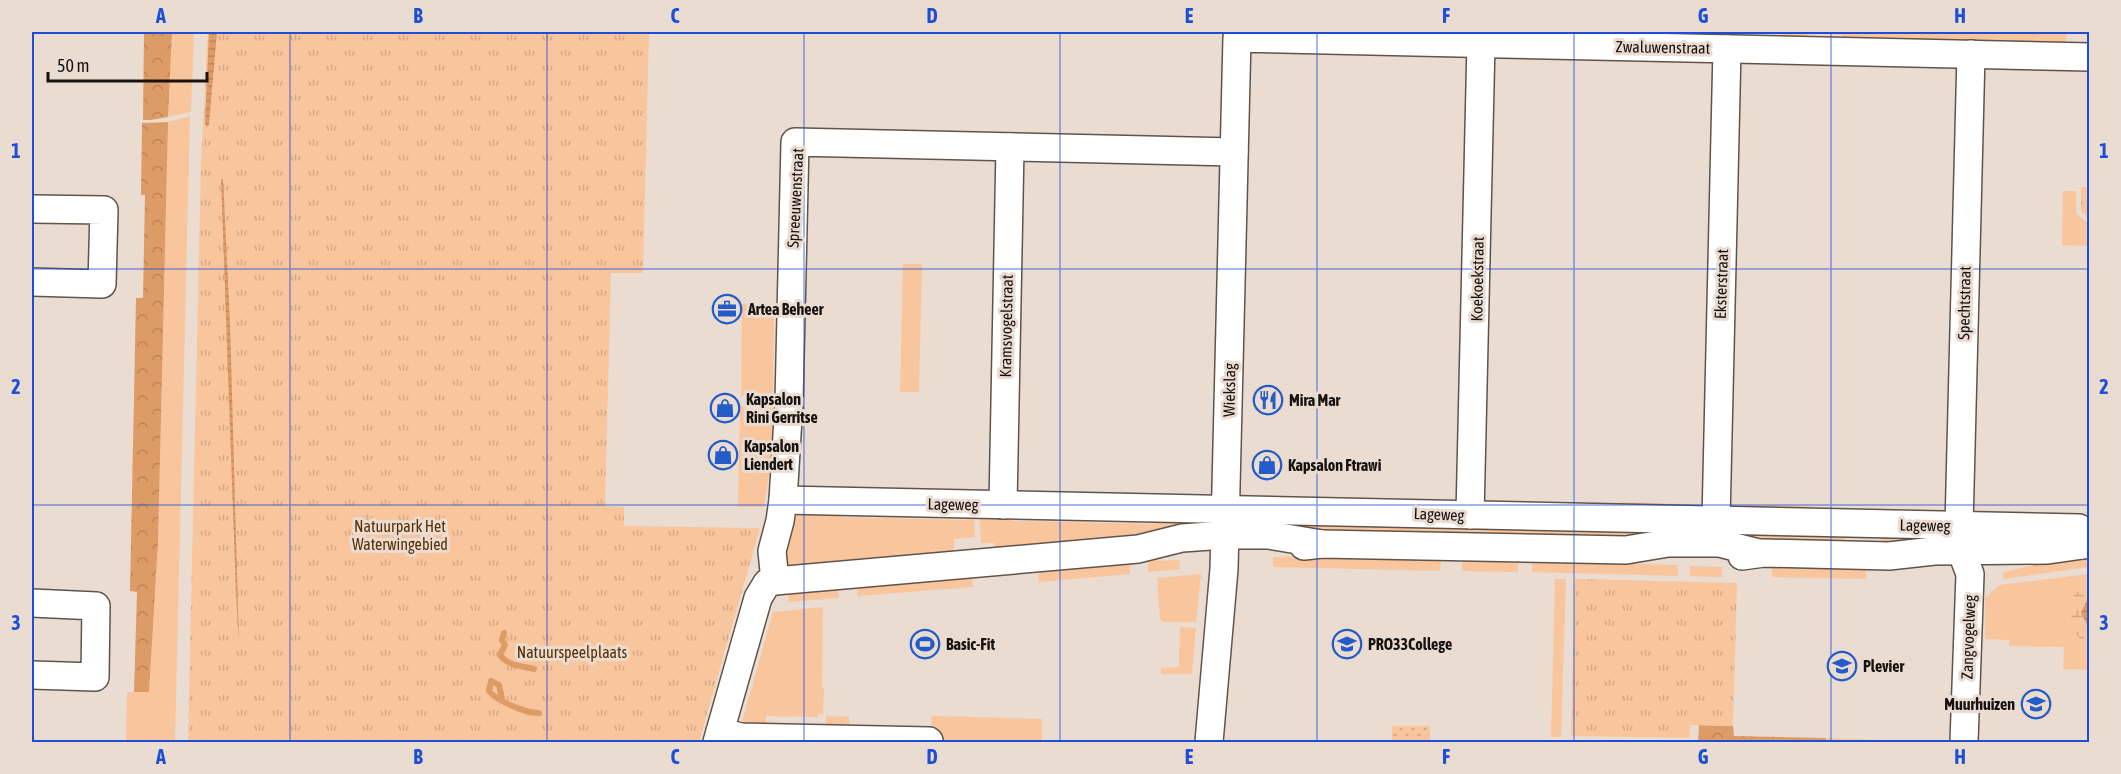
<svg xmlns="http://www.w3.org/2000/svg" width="2121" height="774" viewBox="0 0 2121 774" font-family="'Asap Condensed',sans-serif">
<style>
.grass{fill:#f9c59d}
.forest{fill:url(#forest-crowns)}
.wetland{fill:url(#wetland-marsh)}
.park{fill:url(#park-tufts)}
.garden{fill:url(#garden-dots)}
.water{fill:url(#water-rules)}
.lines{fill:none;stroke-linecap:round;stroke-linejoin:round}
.stream{stroke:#dd9b66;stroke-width:6}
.minor-casing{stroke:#60544a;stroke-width:30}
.minor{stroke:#fff;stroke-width:27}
.grid{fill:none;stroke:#1d4ed8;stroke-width:1.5;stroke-opacity:0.55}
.labels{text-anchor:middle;stroke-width:6;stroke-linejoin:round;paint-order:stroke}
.street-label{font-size:16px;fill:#17120f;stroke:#eadcd1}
.poi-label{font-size:16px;font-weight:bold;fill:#17120f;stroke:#eadcd1;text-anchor:start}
.park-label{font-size:16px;fill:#592f03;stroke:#eadcd1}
.neatline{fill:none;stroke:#1d4ed8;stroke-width:2}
.grid-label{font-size:20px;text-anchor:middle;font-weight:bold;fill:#1d4ed8}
</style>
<defs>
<pattern id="forest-crowns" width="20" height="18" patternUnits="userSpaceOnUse" patternTransform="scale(1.5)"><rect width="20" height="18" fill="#dd9b66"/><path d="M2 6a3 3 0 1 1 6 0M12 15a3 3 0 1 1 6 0" fill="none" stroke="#bd8457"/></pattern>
<pattern id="wetland-marsh" width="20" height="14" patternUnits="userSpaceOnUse" patternTransform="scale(1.5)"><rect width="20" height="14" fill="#f9c59d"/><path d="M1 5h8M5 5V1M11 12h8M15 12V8" fill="none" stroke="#d5a886"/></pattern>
<pattern id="park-tufts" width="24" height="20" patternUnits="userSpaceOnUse" patternTransform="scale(1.5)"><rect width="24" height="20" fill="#f9c59d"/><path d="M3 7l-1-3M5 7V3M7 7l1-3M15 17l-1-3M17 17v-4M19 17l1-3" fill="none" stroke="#d5a886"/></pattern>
<pattern id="garden-dots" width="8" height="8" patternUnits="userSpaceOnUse" patternTransform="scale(1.5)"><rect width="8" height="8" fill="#f9c59d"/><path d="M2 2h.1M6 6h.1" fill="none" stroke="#d5a886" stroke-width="1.8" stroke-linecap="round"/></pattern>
<pattern id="water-rules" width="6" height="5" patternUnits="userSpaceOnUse" patternTransform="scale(1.5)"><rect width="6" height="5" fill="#dd9b66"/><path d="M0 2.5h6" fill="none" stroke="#bd8457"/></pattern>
</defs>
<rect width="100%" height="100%" fill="#eadcd1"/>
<g class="grass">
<polygon points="172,32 194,32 191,112 168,117"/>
<polygon points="1680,32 2067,32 2065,46 1847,41 1842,35 1808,34 1802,41 1789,41 1782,34 1749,33 1742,39 1715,39 1708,32 1692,32 1686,38 1680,38"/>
<polygon points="190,116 175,742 126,742 127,692 149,692 158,543 168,122"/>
<polygon points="2063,191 2076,191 2076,213 2089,224 2088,246 2062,245"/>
<polygon points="903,264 922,264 919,392 900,392"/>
<polygon points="742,304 768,306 774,314 773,397 741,396"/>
<polygon points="740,406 773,406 771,462 764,507 738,507"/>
<polygon points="1620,502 1689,504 1689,508 1620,506"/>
<polygon points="1746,505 1810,506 1810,510 1746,509"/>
<path d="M 837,510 L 843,517 L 965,520 L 974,512 L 975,537 L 954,539 L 954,553 L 787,567 C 784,550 786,524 801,512 Z"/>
<polygon points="979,512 1005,513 1012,521 1154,524 1160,517 1176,516 1177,531 995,549 994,543 981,543"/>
<polygon points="1271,519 1697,528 1625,538 1323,531 1270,528"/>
<polygon points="1708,528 1845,532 1845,542 1761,541"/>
<polygon points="1881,532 1931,533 1931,544 1881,543"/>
<polygon points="1320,556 1441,559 1440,571 1273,567 1273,557"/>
<polygon points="2089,556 2089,567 2003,579 2002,573 2041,563"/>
<polygon points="1462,559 1518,560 1518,572 1462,571"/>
<polygon points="1179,560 1180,569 1148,572 1148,561"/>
<polygon points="1532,561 1678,565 1678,576 1532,572"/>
<polygon points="1130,562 1130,574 1039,582 1038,570"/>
<polygon points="1690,566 1722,567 1722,577 1690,576"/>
<polygon points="1772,566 1866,568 1866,579 1772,577"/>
<polygon points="1201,574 1196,622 1164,622 1160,619 1157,578"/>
<path d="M 2089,574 L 2089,586 C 2055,598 2066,629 2089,647 L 2089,670 L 2063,669 L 2064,647 L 2009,646 L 2009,640 L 1985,639 L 1985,598 L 1999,585 Z"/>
<polygon points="972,576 973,587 858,596 856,587"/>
<polygon points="1555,579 1566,579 1561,737 1551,737"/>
<polygon points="838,588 839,598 789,602 788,593"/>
<polygon points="823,607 822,688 824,688 823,714 818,714 818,717 766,716 766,728 740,729 773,612"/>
<polygon points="1180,627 1196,628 1192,674 1161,674 1161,668 1179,667"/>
<polygon points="826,716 849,717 849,731 825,731"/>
<polygon points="931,716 1042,719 1042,742 933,742"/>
<polygon points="1826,738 1948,742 1825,742"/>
</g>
<g class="forest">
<polygon points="144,32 172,32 168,117 151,120 143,120"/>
<polygon points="168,122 158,543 149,692 134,692 137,592 130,591 136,298 143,298 145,195 141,195 142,123"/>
<polygon points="1699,725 1733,726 1734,736 1826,738 1825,742 1698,742"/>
</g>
<g class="wetland">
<polygon points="2021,32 2063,32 2056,37 2043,37"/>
<path d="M 2089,586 L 2089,601 L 2086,602 L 2083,618 L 2089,629 L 2089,647 C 2066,629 2055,598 2089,586 Z"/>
</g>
<g class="park">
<polygon points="208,32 649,32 643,273 611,273 605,506 624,507 624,526 760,528 699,742 188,742 201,162"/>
<polygon points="2081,187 2089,187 2089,218 2081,211"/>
<polygon points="1575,579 1737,583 1733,726 1690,725 1689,738 1571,736"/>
</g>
<rect class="garden" x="1392" y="726" width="38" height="16"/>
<g class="water">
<polygon points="209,32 217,32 209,124 207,127 205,124"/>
<polygon points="221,179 223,179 230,323 239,643 236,594"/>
<polygon points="2089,601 2090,601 2089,629 2081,613 2086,602"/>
</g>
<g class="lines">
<g class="stream">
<path d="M 504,633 L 502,640 L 505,645 L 500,655 C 508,666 522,666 534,669"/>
<path d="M 502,699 L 499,685 L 491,681 L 489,691 C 497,701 525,713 539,713"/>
</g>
<g class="minor-casing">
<g id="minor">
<polyline points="32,209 104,210 102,284 32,282"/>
<polyline points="783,500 2079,528 2081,545"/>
<polyline points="1003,505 1010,147"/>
<polyline points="1470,515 1481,43"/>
<polyline points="1716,520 1727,49"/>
<polyline points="1304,546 1322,544 1626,550 1668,543 1719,543 1759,553"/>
<polyline points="1742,556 1764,553 1889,556 1934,551 2048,550 2090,544"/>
<polyline points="775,581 772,551 780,521 783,500 789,402 795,142 1234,152"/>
<polyline points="32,603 96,606 95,677 32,675"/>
<polyline points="720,732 741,737 929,741"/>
<polyline points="717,742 758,598 767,583 775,581 1138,549 1182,538 1225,535 1268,535 1322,544"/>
<polyline points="1209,742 1224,569 1237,38 2090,57"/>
<polyline points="1964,742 1970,574 1959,545 1959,526 1971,54"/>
</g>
</g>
<use href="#minor" class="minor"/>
</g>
<path class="grid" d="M 290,32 L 290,742M 547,32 L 547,742M 804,32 L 804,742M 1060,32 L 1060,742M 1317,32 L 1317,742M 1574,32 L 1574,742M 1831,32 L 1831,742M 32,269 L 2090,269M 32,505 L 2090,505"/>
<defs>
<g id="office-ring" transform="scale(1.5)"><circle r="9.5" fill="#eadcd1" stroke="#235bc8" stroke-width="1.5"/><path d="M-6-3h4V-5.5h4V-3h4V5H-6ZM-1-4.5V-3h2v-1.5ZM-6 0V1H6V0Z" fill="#235bc8"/></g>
<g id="restaurant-ring" transform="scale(1.5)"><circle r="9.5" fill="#eadcd1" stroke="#235bc8" stroke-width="1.5"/><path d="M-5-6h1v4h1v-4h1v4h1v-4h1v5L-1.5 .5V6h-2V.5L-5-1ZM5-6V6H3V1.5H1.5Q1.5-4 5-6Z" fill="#235bc8"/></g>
<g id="shop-ring" transform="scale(1.5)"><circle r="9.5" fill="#eadcd1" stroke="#235bc8" stroke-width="1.5"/><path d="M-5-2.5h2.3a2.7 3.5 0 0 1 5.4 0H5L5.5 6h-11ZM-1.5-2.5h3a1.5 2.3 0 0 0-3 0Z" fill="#235bc8"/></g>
<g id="stadium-ring" transform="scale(1.5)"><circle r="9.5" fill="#eadcd1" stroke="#235bc8" stroke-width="1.5"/><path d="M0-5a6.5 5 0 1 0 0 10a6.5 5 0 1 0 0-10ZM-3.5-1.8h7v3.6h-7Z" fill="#235bc8"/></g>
<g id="school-ring" transform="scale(1.5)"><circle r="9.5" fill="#eadcd1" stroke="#235bc8" stroke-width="1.5"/><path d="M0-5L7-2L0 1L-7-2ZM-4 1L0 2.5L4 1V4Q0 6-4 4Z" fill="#235bc8"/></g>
</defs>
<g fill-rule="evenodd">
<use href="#office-ring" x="727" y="309"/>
<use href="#restaurant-ring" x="1268" y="400"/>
<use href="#shop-ring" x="725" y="408"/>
<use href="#shop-ring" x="723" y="455"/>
<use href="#shop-ring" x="1267" y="465"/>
<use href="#stadium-ring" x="925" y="644"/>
<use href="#school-ring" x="1347" y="644"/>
<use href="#school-ring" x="1842" y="666"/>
<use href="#school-ring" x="2036" y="704"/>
</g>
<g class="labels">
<g class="street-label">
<text transform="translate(1663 47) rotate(1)" y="6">Zwaluwenstraat</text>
<text transform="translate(795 198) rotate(-87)" y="6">Spreeuwenstraat</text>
<text transform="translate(1477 279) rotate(-89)" y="6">Koekoekstraat</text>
<text transform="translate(1721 284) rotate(-88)" y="6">Eksterstraat</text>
<text transform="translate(1964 303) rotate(-89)" y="6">Spechtstraat</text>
<text transform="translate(1006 326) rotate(-89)" y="6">Kramsvogelstraat</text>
<text transform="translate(1229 390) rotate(-89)" y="6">Wiekslag</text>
<text transform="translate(953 504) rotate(1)" y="6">Lageweg</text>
<text transform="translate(1439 514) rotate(2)" y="6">Lageweg</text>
<text transform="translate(1925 525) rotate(1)" y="6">Lageweg</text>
<text transform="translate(1968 637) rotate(-88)" y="6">Zangvogelweg</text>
</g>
<g class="poi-label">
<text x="748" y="315">Artea Beheer</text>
<text x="746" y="405">Kapsalon<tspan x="746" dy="18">Rini Gerritse</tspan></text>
<text x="1289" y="406">Mira Mar</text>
<text x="744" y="452">Kapsalon<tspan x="744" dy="18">Liendert</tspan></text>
<text x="1288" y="471">Kapsalon Ftrawi</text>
<text x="946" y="650">Basic-Fit</text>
<text x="1368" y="650">PRO33College</text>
<text x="1863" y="672">Plevier</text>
<text x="2015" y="710" text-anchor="end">Muurhuizen</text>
</g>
<g class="park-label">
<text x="400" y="532">Natuurpark Het<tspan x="400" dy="18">Waterwingebied</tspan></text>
<text x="572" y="658">Natuurspeelplaats</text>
</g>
</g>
<rect width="2121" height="774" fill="none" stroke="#eadcd1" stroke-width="66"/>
<path d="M48 72v9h159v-9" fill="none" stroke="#17120f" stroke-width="3"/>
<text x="57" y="72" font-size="18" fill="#17120f" stroke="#eadcd1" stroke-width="4.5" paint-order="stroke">50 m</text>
<rect x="33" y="33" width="2055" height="708" class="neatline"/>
<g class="grid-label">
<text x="161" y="23">A</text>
<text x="418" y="23">B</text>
<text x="675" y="23">C</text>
<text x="932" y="23">D</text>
<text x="1189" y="23">E</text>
<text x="1446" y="23">F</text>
<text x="1703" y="23">G</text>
<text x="1960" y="23">H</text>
<text x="16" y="158">1</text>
<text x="2104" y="158">1</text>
<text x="16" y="394">2</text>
<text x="2104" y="394">2</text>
<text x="16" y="630">3</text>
<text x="2104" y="630">3</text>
<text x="161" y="764">A</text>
<text x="418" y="764">B</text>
<text x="675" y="764">C</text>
<text x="932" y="764">D</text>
<text x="1189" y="764">E</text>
<text x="1446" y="764">F</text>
<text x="1703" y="764">G</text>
<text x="1960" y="764">H</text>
</g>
</svg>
